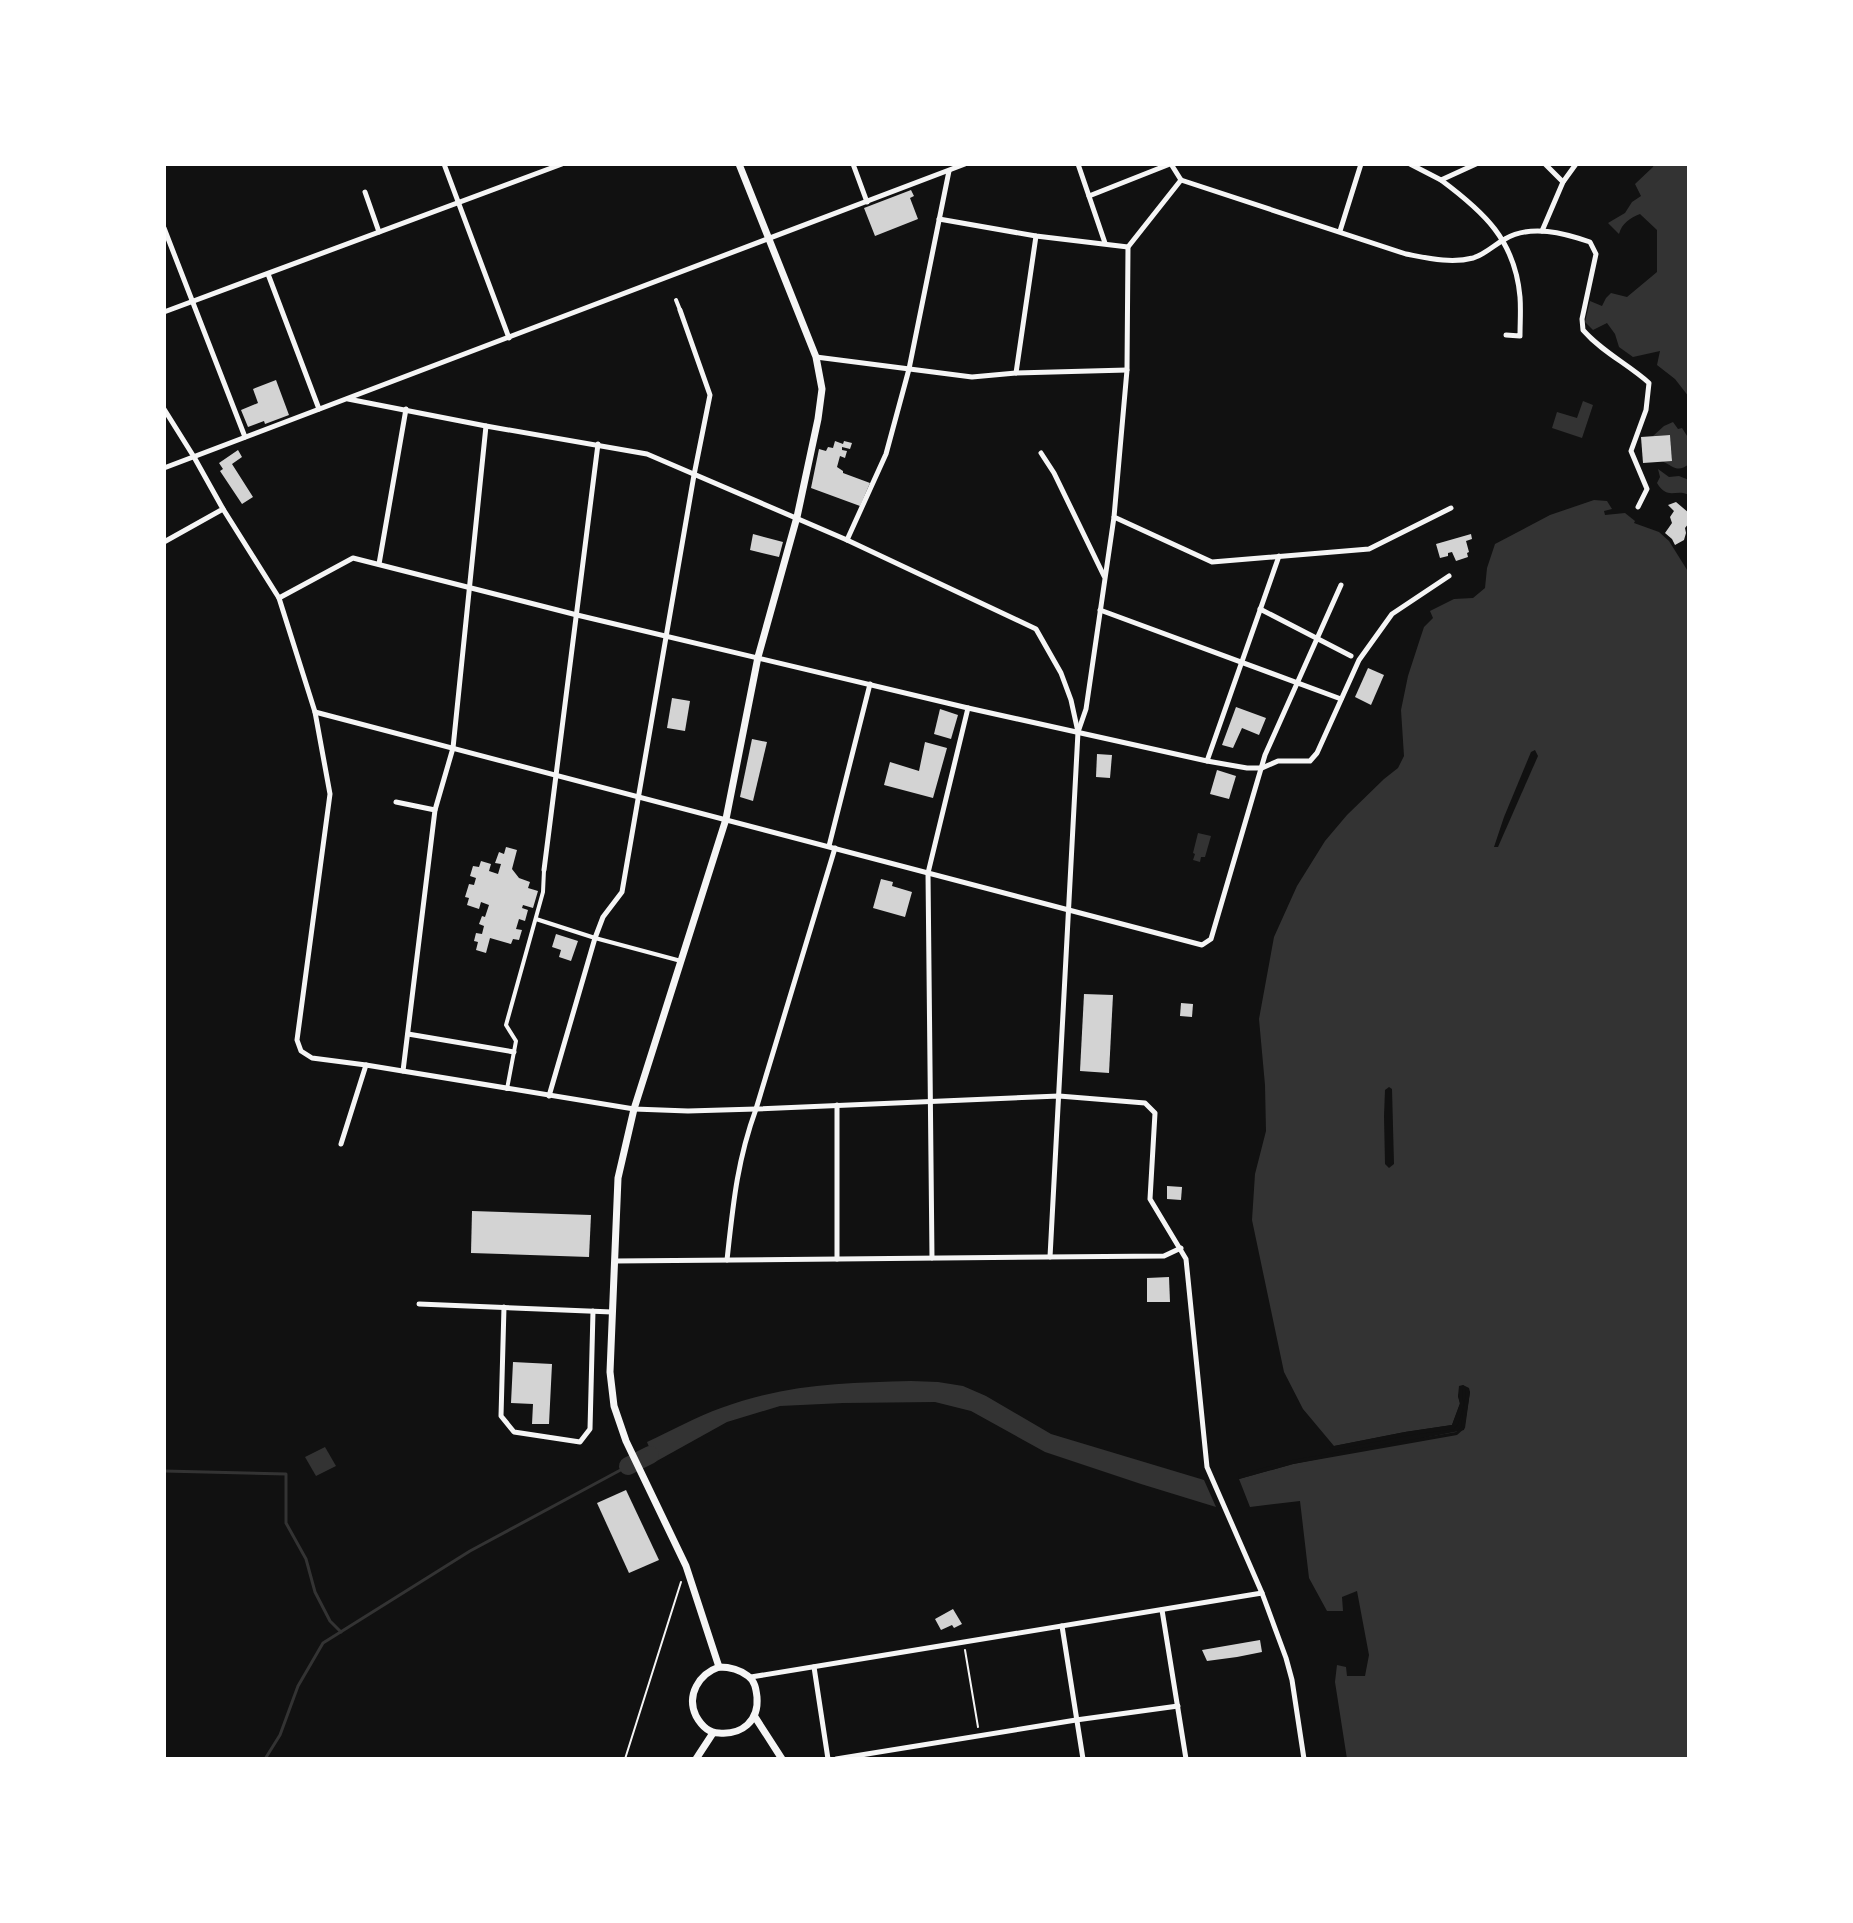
<svg xmlns="http://www.w3.org/2000/svg" width="1853" height="1923" viewBox="0 0 1853 1923" font-family="Cabin,sans-serif">
<style>
.water{fill:#333}
.pier{fill:#111}
.lines{fill:none;stroke-linecap:round;stroke-linejoin:round}
.stream{stroke:#333;stroke-width:3}
.river{stroke:#333;stroke-width:18}
.building{fill:#d3d3d3}
.path{stroke:#f5f5f5;stroke-width:2}
.pedestrian{stroke:#f5f5f5;stroke-width:4}
.minor{stroke:#f5f5f5;stroke-width:5}
.tertiary{stroke:#f5f5f5;stroke-width:7}
</style>
<rect width="100%" height="100%" fill="#111"/>
<g class="water">
<path d="M 1654,164 L 1689,164 L 1689,397 L 1675,379 L 1657,365 L 1660,351 L 1633,357 L 1619,347 L 1615,334 L 1607,323 L 1593,330 L 1585,322 L 1590,301 L 1602,306 L 1606,298 L 1611,293 L 1627,297 L 1657,272 L 1657,230 L 1640,214 C 1630,218 1622,223 1619,234 L 1608,223 L 1625,213 L 1632,202 L 1641,196 L 1635,184 L 1653,167 Z"/>
<polygon points="1583,401 1593,405 1582,438 1552,428 1557,412 1577,418"/>
<path d="M 1673,422 L 1678,429 L 1682,428 L 1689,439 L 1689,464 C 1678,473 1674,467 1662,461 L 1672,460 L 1670,435 L 1653,436 L 1664,426 Z"/>
<path d="M 1658,469 L 1669,477 L 1679,476 L 1689,480 L 1689,495 C 1676,488 1668,501 1657,483 L 1660,477 Z"/>
<polygon points="1594,500 1607,501 1612,509 1604,511 1605,515 1625,513 1635,521 1634,523 1659,532 1669,541 1689,573 1689,1759 1347,1759 1335,1682 1337,1665 1346,1667 1347,1676 1365,1676 1369,1655 1357,1591 1342,1597 1343,1611 1327,1611 1309,1578 1300,1501 1250,1507 1239,1479 1293,1464 1464,1430 1470,1392 1463,1385 1458,1396 1460,1403 1452,1425 1405,1432 1334,1446 1303,1409 1284,1372 1252,1220 1255,1174 1266,1131 1265,1085 1259,1019 1274,937 1297,886 1325,841 1347,815 1384,779 1398,768 1404,756 1401,710 1408,676 1420,639 1424,627 1433,618 1430,611 1454,599 1473,598 1485,588 1487,568 1495,544 1550,515"/>
<polygon points="1198,833 1211,836 1205,857 1201,857 1200,862 1193,860 1195,854 1193,853"/>
<path d="M 911,1381 L 938,1382 L 963,1386 L 986,1396 L 1051,1434 L 1204,1480 L 1216,1507 L 1141,1484 L 1045,1452 L 971,1411 L 935,1402 L 843,1403 L 780,1406 L 727,1422 L 655,1462 L 647,1442 C 671,1431 696,1417 721,1408 C 785,1384 844,1383 911,1381 Z"/>
<polygon points="325,1447 336,1466 316,1476 305,1457"/>
</g>
<g class="pier">
<polygon points="1535,750 1538,756 1498,847 1494,847 1504,817 1531,752"/>
<polygon points="1389,1087 1392,1089 1394,1164 1389,1168 1385,1164 1384,1116 1385,1090"/>
<polygon points="1463,1385 1469,1388 1470,1392 1465,1428 1457,1435 1293,1464 1239,1479 1238,1475 1292,1460 1456,1432 1461,1427 1466,1392 1465,1389 1463,1389 1462,1396 1464,1405 1458,1424 1454,1429 1406,1436 1334,1450 1329,1447 1405,1432 1452,1425 1460,1404 1458,1396 1459,1386"/>
</g>
<g class="lines">
<g class="stream">
<polyline points="164,1471 286,1474 286,1523 306,1559 315,1592 330,1621 341,1632"/>
<polyline points="265,1759 280,1735 298,1686 323,1643 470,1551 628,1466"/>
</g>
<polyline class="river" points="628,1466 650,1455"/>
</g>
<g class="building">
<polygon points="911,190 914,196 910,198 918,219 875,236 864,208"/>
<polygon points="276,380 289,415 265,424 264,421 248,427 241,410 258,403 253,389"/>
<polygon points="1670,435 1672,461 1643,463 1641,437"/>
<polygon points="835,441 843,444 844,441 852,443 850,449 842,447 842,450 847,451 845,458 840,456 837,467 843,471 843,473 870,483 860,506 811,488 819,449 826,451 828,447 833,448"/>
<polygon points="238,450 242,457 232,464 253,497 242,504 220,471 223,469 219,463"/>
<polygon points="1676,502 1689,513 1689,523 1685,528 1686,533 1684,540 1675,545 1672,539 1665,533 1672,523 1670,517 1674,511 1668,505"/>
<polygon points="753,534 783,542 779,557 750,550"/>
<polygon points="1471,534 1472,539 1466,541 1469,552 1467,553 1468,557 1456,561 1452,552 1448,553 1448,556 1440,558 1436,544"/>
<polygon points="1368,668 1384,675 1371,705 1355,697"/>
<polygon points="672,698 690,701 685,731 667,728"/>
<polygon points="1236,707 1266,718 1259,735 1242,728 1233,748 1222,745"/>
<polygon points="940,709 958,715 951,739 934,734"/>
<polygon points="752,739 767,742 753,801 740,797"/>
<polygon points="925,742 947,748 933,798 884,785 890,762 919,771"/>
<polygon points="1097,754 1112,755 1110,778 1096,777"/>
<polygon points="1217,770 1236,776 1229,799 1210,794"/>
<polygon points="506,847 517,850 512,869 519,878 530,882 528,888 538,891 533,908 523,905 522,908 528,910 525,921 519,919 516,929 522,930 519,940 513,939 511,944 490,938 486,953 476,950 478,942 474,941 476,933 482,934 484,926 479,924 482,916 485,917 489,905 481,902 479,909 467,905 469,898 465,897 469,884 474,885 476,878 470,876 473,866 479,867 481,861 491,864 489,871 498,874 501,864 495,863 499,852 504,854"/>
<polygon points="881,879 893,882 892,886 912,892 905,917 873,908"/>
<polygon points="556,934 578,941 571,961 559,957 561,950 552,947"/>
<polygon points="1084,994 1113,995 1109,1073 1080,1071"/>
<polygon points="1181,1003 1193,1004 1192,1017 1180,1016"/>
<polygon points="1167,1186 1182,1187 1181,1200 1167,1199"/>
<polygon points="472,1211 591,1215 589,1257 471,1253"/>
<polygon points="1169,1277 1170,1302 1147,1302 1147,1278"/>
<polygon points="513,1362 552,1364 549,1424 532,1424 533,1404 511,1403"/>
<polygon points="626,1490 659,1560 629,1573 597,1503"/>
<polygon points="953,1609 962,1624 954,1628 952,1625 941,1630 935,1619"/>
<polygon points="1260,1640 1262,1652 1237,1657 1207,1661 1202,1650"/>
</g>
<g class="lines">
<g class="path">
<polyline points="965,1650 978,1727"/>
<polyline points="625,1759 681,1582"/>
</g>
<g class="pedestrian">
<polyline points="676,300 680,310"/>
<polyline points="536,919 595,938 681,961"/>
<polyline points="507,1089 516,1041 506,1025 543,892 544,870"/>
</g>
<g class="minor">
<polyline points="444,164 509,338"/>
<polyline points="853,164 867,202"/>
<polyline points="1078,164 1105,243"/>
<polyline points="1171,164 1181,180"/>
<polyline points="1410,164 1441,180 1476,164"/>
<polyline points="1545,164 1563,182"/>
<path d="M 1181,180 L 1406,254 C 1427,258 1451,264 1473,258 C 1486,254 1494,245 1505,239 C 1531,224 1564,233 1590,242 L 1596,254 L 1582,319 L 1583,330 C 1602,352 1628,364 1649,383 L 1646,410 L 1631,451 L 1647,489 L 1638,507"/>
<polyline points="1181,180 1128,247 1127,370 1114,517 1212,562 1369,549 1451,508"/>
<path d="M 1441,180 C 1484,212 1515,240 1520,297 C 1521,310 1520,323 1520,336 L 1506,335"/>
<polyline points="365,192 379,232"/>
<polyline points="1089,196 1170,164"/>
<polyline points="939,219 1036,236 1128,247"/>
<polyline points="164,228 245,437"/>
<polyline points="1340,231 1361,164"/>
<polyline points="1542,231 1563,182 1576,164"/>
<polyline points="268,274 319,409"/>
<polyline points="164,312 562,164"/>
<polyline points="816,357 972,377 1016,373 1127,370"/>
<polyline points="1016,373 1036,236"/>
<polyline points="348,399 486,426 647,454 847,540 1036,629 1061,673 1071,700 1078,732"/>
<polyline points="164,409 194,457 223,509 164,542"/>
<polyline points="1041,453 1054,473 1104,576"/>
<polyline points="164,468 965,164"/>
<polyline points="223,509 279,598 315,712 330,794 297,1040 301,1051 312,1058 366,1065 634,1109 688,1111 756,1109 1059,1096 1145,1103 1155,1113 1150,1199 1186,1259 1207,1467 1262,1593 1286,1658 1292,1680 1304,1759"/>
<polyline points="847,540 886,454 909,369 949,171"/>
<polyline points="379,564 406,409"/>
<polyline points="279,598 353,558 577,615 968,708 1207,761 1247,768 1262,768 1278,761 1310,761 1317,753 1359,660 1392,614 1449,576"/>
<polyline points="1260,609 1351,656"/>
<polyline points="1100,610 1341,699"/>
<polyline points="315,712 1202,945 1211,939 1265,755 1341,585"/>
<polyline points="1207,761 1279,556"/>
<polyline points="396,802 435,810"/>
<polyline points="829,846 870,684"/>
<polyline points="544,870 598,444"/>
<polyline points="408,1034 514,1052"/>
<polyline points="403,1071 435,810 453,748 486,426"/>
<polyline points="549,1096 595,938 603,917 622,892 694,475 710,395 680,310"/>
<polyline points="341,1144 366,1065"/>
<polyline points="1050,1257 1078,732 1086,709 1114,517"/>
<polyline points="932,1258 928,873 968,708"/>
<polyline points="837,1259 837,1105"/>
<path d="M 727,1260 C 733,1205 737,1161 756,1109 L 835,848"/>
<polyline points="615,1261 1164,1256 1181,1248"/>
<polyline points="419,1304 612,1312"/>
<polyline points="504,1307 501,1416 514,1432 580,1442 590,1429 593,1311"/>
<polyline points="1162,1610 1186,1759"/>
<polyline points="1062,1626 1083,1759"/>
<polyline points="814,1667 828,1759"/>
<polyline points="751,1677 1262,1593"/>
<polyline points="836,1759 1076,1720 1178,1706"/>
</g>
<g class="tertiary">
<polyline points="719,1667 686,1566 626,1441 614,1406 610,1372 618,1178 634,1109 726,819 758,657 797,517 818,419 822,389 816,357 739,164"/>
<path d="M 719,1667 C 729,1667 739,1669 748,1676 C 755,1681 756,1689 757,1697 C 759,1721 742,1735 719,1733 C 709,1733 701,1725 696,1716 C 686,1695 699,1674 719,1667 Z"/>
<polyline points="755,1717 782,1759"/>
<polyline points="696,1759 713,1733"/>
</g>
</g>
<rect width="1853" height="1923" fill="none" stroke="#ffffff" stroke-width="332"/>
</svg>
